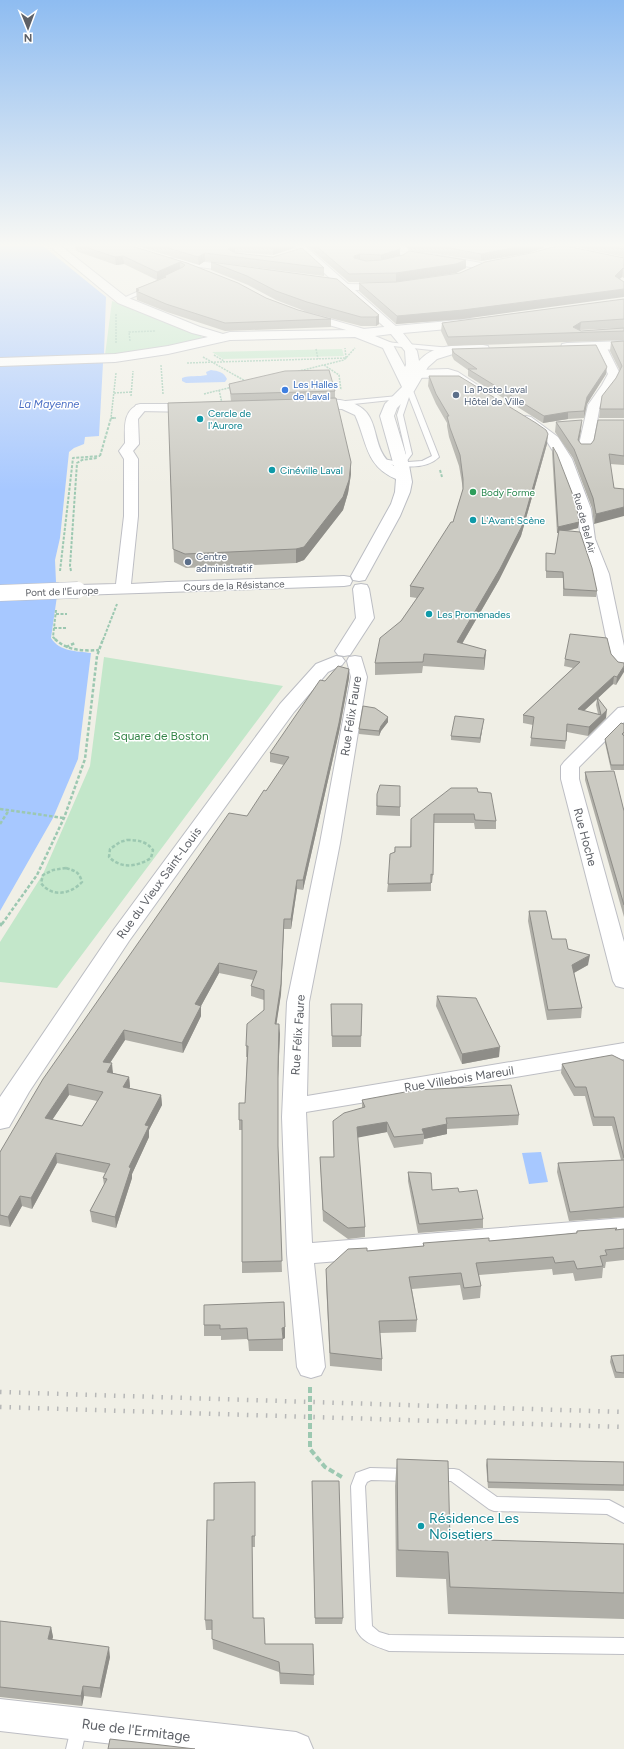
<svg xmlns="http://www.w3.org/2000/svg" width="624" height="1749" viewBox="0 0 624 1749" font-family="Figtree,sans-serif">
<style>
.green{fill:#c3e7ca}
.water{fill:#a7c8ff}
.lines{fill:none;stroke-linecap:round;stroke-linejoin:round}
.lane-casing{stroke:#bdbec4;stroke-width:2}
.street-casing{stroke:#bdbec4;stroke-width:2}
.secondary-casing{stroke:#bbbdc3;stroke-width:2}
.path-far4{stroke:#9cc8b1;stroke-width:1.5;stroke-dasharray:2 1;stroke-linecap:butt}
.path-far3{stroke:#9cc8b1;stroke-width:2;stroke-dasharray:3 1.5;stroke-linecap:butt}
.path-far2{stroke:#9cc8b1;stroke-width:2.5;stroke-dasharray:3.5 2;stroke-linecap:butt}
.path-far1{stroke:#9cc8b1;stroke-width:3;stroke-dasharray:4.5 2.5;stroke-linecap:butt}
.path{stroke:#9cc8b1;stroke-width:4;stroke-dasharray:6 3;stroke-linecap:butt}
.lane{fill:#fff;fill-rule:evenodd}
.street{fill:#fff;fill-rule:evenodd}
.secondary{fill:#fff;fill-rule:evenodd}
.rail{stroke:#b6b7b7;stroke-width:4.5;stroke-dasharray:1.5 8;stroke-linecap:butt}
.secondary-bridge-casing{stroke:#bbbdc3;stroke-width:17;stroke-linecap:butt}
.secondary-bridge{stroke:#fff;stroke-width:16}
.wall{fill:#afaea7;fill-rule:evenodd}
.shaded-wall{fill:#8e8d88}
.building{fill:#cbcac2;stroke:#8e8d88;fill-rule:evenodd}
.shop-dot{fill:#3f7fe0;stroke:#fff;stroke-width:1.5}
.service-dot{fill:#5c6f8a;stroke:#fff;stroke-width:1.5}
.culture-dot{fill:#0f9aa8;stroke:#fff;stroke-width:1.5}
.leisure-dot{fill:#2e9e5b;stroke:#fff;stroke-width:1.5}
.labels{text-anchor:middle;stroke-width:3;stroke-linejoin:round;paint-order:stroke}
.far-shop-label{font-size:10px;fill:#366cbe;stroke:#fff;text-anchor:start}
.far-service-label{font-size:10px;fill:#4e5e75;stroke:#fff;text-anchor:start}
.far-culture-label{font-size:10px;fill:#0d838f;stroke:#fff;text-anchor:start}
.far-leisure-label{font-size:10px;fill:#27864d;stroke:#fff;text-anchor:start}
.far-street-label{font-size:10px;fill:#5d6066;stroke:#fff}
.far-water-label{font-size:11px;font-style:italic;fill:#486dc4;stroke:#fff}
.street-label{font-size:12px;fill:#5d6066;stroke:#fff}
.park-label{font-size:12px;fill:#358548;stroke:#fff}
.near-culture-label{font-size:14px;fill:#0d838f;stroke:#fff;text-anchor:start}
.near-street-label{font-size:14px;fill:#5d6066;stroke:#fff}
</style>
<rect width="100%" height="100%" fill="#f0efe6"/>
<g class="green">
<polygon points="112,301 130,307 200,335 203,338 198,341 133,353 105,355"/>
<polygon points="342,349 344,356 223,359 212,352"/>
<polygon points="104,657 283,686 57,988 0,982 0,942 43,874 90,766"/>
</g>
<g class="water">
<path d="M 0,245 L 42,245 L 106,297 L 104,354 L 95,355 L 103,363 L 99,436 L 85,437 L 84,444 L 74,448 L 69,452 L 60,538 L 55,560 L 56,582 L 59,582 L 51,638 C 60,652 76,651 91,653 L 78,759 L 53,818 L 0,911 Z"/>
<path d="M 211,370 C 218,371 224,372 227,379 L 225,382 L 186,383 L 182,381 L 182,378 C 190,375 198,377 207,375 L 206,372 Z"/>
<polygon points="541,1152 548,1182 529,1184 522,1153"/>
</g>
<g class="lines">
<g class="lane-casing">
<g id="lane">
<polygon points="148,287 150,288 150,290 124,301 119,300"/>
<polygon points="385,342 451,348 454,350 451,352 383,345 383,343"/>
<path d="M 409,386 L 412,388 L 439,457 C 424,472 394,466 376,461 L 376,459 L 378,458 L 399,462 L 406,454 L 397,415 L 406,388 ZM 409,397 L 432,456 L 422,461 L 408,462 L 406,462 L 412,454 L 403,415 Z"/>
<polygon points="398,396 401,398 400,399 335,406 332,404 335,402"/>
<path d="M 370,1468 L 408,1469 L 413,1470 L 415,1475 L 413,1480 L 408,1481 L 371,1480 L 367,1482 L 365,1486 L 372,1626 L 379,1632 L 389,1635 L 624,1638 L 624,1654 L 389,1651 C 376,1646 362,1643 356,1629 L 351,1486 L 356,1473 Z"/>
<polygon points="436,1469 454,1469 459,1470 497,1497 609,1500 624,1508 624,1523 607,1514 494,1511 489,1509 451,1481 436,1481 431,1480 429,1475 431,1470"/>
<polygon points="79,1718 85,1720 87,1726 82,1749 66,1749 73,1720"/>
</g>
</g>
<g class="street-casing">
<g id="street">
<polygon points="293,245 304,245 348,284 390,285 391,287 386,290 355,290 398,328 400,330 398,332 390,332"/>
<polygon points="385,245 400,245 407,247 409,252 432,254 481,263 486,266 481,269 432,260 405,258 401,257 399,251 386,247"/>
<polygon points="541,245 559,245 624,259 624,265 546,248"/>
<polygon points="172,258 238,266 243,269 238,272 168,263 167,261 168,259"/>
<polygon points="305,312 371,331 373,333 367,336 301,317 299,315"/>
<polygon points="600,343 604,344 606,346 620,374 614,386 600,405 592,449 590,452 580,452 578,449 588,405 602,385 608,374 594,346 596,344"/>
<polygon points="448,369 458,372 485,390 483,393 475,393 447,377 417,378 413,377 411,374 413,371 417,370"/>
<path d="M 141,404 L 145,405 L 147,408 L 138,419 L 139,444 L 133,451 L 138,459 L 138,516 L 131,584 L 169,582 L 174,584 L 177,587 L 174,590 L 169,592 L 78,595 L 73,593 L 70,590 L 73,587 L 78,585 L 116,584 L 124,516 L 124,459 L 119,451 L 125,443 C 125,429 122,409 141,404 Z"/>
<polygon points="526,416 531,417 558,437 572,459 591,509 595,539 609,574 624,646 624,670 618,669 611,661 593,574 581,539 577,509 558,459 546,440 521,423 520,420 521,417"/>
<polygon points="355,656 361,657 367,677 340,843 309,1002 307,1096 624,1043 624,1059 306,1112 312,1243 624,1218 624,1238 314,1263 325,1367 321,1375 311,1378 301,1375 297,1367 287,1254 282,1117 287,1002 320,843 351,677 347,661 349,657"/>
<polygon points="624,707 624,722 579,767 579,779 624,942 624,988 616,986 613,981 561,779 561,766 564,762 618,708"/>
<polygon points="0,1699 296,1732 308,1737 313,1749 157,1749 0,1731"/>
</g>
</g>
<g class="secondary-casing">
<g id="secondary">
<path d="M 48,245 L 60,245 L 126,297 L 200,327 L 223,334 L 230,332 L 352,330 L 470,319 L 474,320 L 476,323 L 474,326 L 470,327 L 403,333 L 417,351 L 419,361 C 434,343 462,345 483,345 L 488,346 L 489,349 L 488,352 L 483,353 L 453,354 L 437,359 L 428,367 L 414,391 L 397,408 L 394,416 L 409,465 L 412,482 L 410,492 L 400,516 L 365,580 L 359,581 L 353,580 L 351,576 L 391,504 L 395,492 L 396,479 C 365,466 367,441 355,415 L 342,409 L 308,408 L 303,407 L 301,404 L 303,401 C 314,398 328,399 340,400 C 388,407 365,446 394,466 L 380,416 L 385,404 L 402,387 L 383,348 L 355,337 L 230,340 L 168,354 L 115,362 L 0,366 L 0,358 L 115,354 L 168,346 L 208,337 L 192,333 L 118,303 ZM 391,334 L 405,351 L 406,365 L 405,367 L 392,343 L 375,336 Z"/>
<polygon points="624,341 624,349 567,351 562,350 561,347 562,344 567,343"/>
<polygon points="141,404 198,404 203,405 205,408 203,411 198,412 136,411 134,408 136,405"/>
<polygon points="344,576 350,577 352,581 350,585 344,586 169,592 163,591 161,587 163,583 169,582"/>
<polygon points="361,584 367,585 369,589 374,618 350,655 344,656 338,655 335,651 356,618 353,589 355,585"/>
<polygon points="336,656 342,657 345,661 342,665 328,672 294,712 261,757 129,941 29,1092 9,1127 0,1129 0,1097 112,932 280,704 316,664"/>
</g>
</g>
<g class="path-far4">
<polyline points="116,314 116,343"/>
<polyline points="130,341 129,332 156,331"/>
<polyline points="316,349 318,359"/>
<polyline points="214,355 224,361"/>
<polyline points="203,357 247,382"/>
<polyline points="187,363 346,358 345,348"/>
<polyline points="161,365 163,394"/>
<polyline points="324,365 339,375 341,390"/>
<polyline points="295,372 344,360 355,348"/>
<polyline points="116,373 111,418 116,418"/>
<polyline points="219,390 222,403"/>
<polyline points="114,393 132,392"/>
<polyline points="204,394 232,387"/>
<polyline points="131,396 133,371"/>
</g>
<g class="path-far3">
<polyline points="111,418 116,418"/>
<polyline points="100,456 111,418"/>
<polyline points="440,470 442,477"/>
<polyline points="60,571 73,458 100,456"/>
<polyline points="71,571 70,566 77,463 82,460 97,458"/>
<polyline points="56,610 53,637 56,640"/>
<polyline points="56,614 67,614"/>
<polyline points="54,628 66,628"/>
<polyline points="103,640 117,604"/>
</g>
<g class="path-far2">
<path d="M 55,639 C 67,651 84,651 99,650"/>
<polyline points="66,647 75,643"/>
<polyline points="0,809 64,818"/>
<polyline points="0,824 9,810"/>
<path d="M 127,840 C 138,840 146,841 153,850 L 151,858 C 137,867 121,869 109,857 L 110,849 L 120,842 Z"/>
<path d="M 66,868 C 76,871 79,872 82,882 C 71,894 52,898 41,883 L 43,875 L 53,870 Z"/>
<polyline points="2,924 37,875 64,818 85,759 97,656 103,639"/>
</g>
<polyline class="path-far1" points="0,926 2,923"/>
<polyline class="path" points="310,1387 310,1449 325,1467 342,1477"/>
<use href="#lane" class="lane"/>
<use href="#street" class="street"/>
<use href="#secondary" class="secondary"/>
<g class="rail">
<polyline points="0,1392 624,1412"/>
<polyline points="0,1407 624,1427"/>
</g>
<g class="secondary-bridge-casing">
<polyline id="secondary-bridge" points="0,593 78,590"/>
</g>
<use href="#secondary-bridge" class="secondary-bridge"/>
</g>
<g class="wall">
<polygon points="75,245 128,245 187,263 266,298 298,310 331,319 331,327 225,331 167,312 137,300 136,289 164,277 157,280 124,264 116,265 76,251"/>
<polygon points="134,245 294,245 294,248 273,255 235,252 234,252 324,268 324,276 205,261 199,265"/>
<polygon points="306,245 398,245 400,249 400,256 466,268 456,273 396,282 349,282"/>
<polygon points="405,245 544,245 543,248 529,253 481,261 432,253 410,251 407,246"/>
<polygon points="567,245 624,245 624,257"/>
<polygon points="624,258 624,278 622,277 619,279 463,319 396,324 359,291 359,283 396,282"/>
<polygon points="211,262 379,315 379,324 376,326 361,326 307,312 276,300 248,285 211,270"/>
<path d="M 624,299 L 624,340 L 448,346 L 441,331 L 442,323 ZM 619,328 L 581,331 L 580,330 Z"/>
<polygon points="624,341 624,418 599,418 600,409 620,371 610,351 611,342"/>
<polygon points="452,349 606,374 587,404 584,418 568,419 543,423 468,376 468,370 454,360 452,356"/>
<polygon points="429,376 547,444 521,536 499,580 462,644 486,650 484,670 423,666 422,673 375,675 375,663 401,621 417,598 410,597 410,586 453,522 463,489 459,466 449,437 447,426 447,423 436,404 428,386"/>
<polygon points="229,384 335,391 335,398 351,474 348,493 343,510 304,560 296,563 186,568 174,562 168,403 231,401"/>
<polygon points="624,420 624,465 610,464 594,524 592,508 573,458 555,432 556,422 581,430 579,441 581,444 591,444"/>
<polygon points="553,447 578,528 567,531 597,591 596,597 563,596 563,578 546,578 546,553 555,554 559,533 557,533 552,453"/>
<path d="M 611,654 L 618,662 L 624,663 L 616,685 L 613,684 L 598,698 L 606,718 L 588,736 L 567,732 L 565,749 L 530,746 L 533,725 L 523,723 L 523,715 L 573,668 L 564,666 L 565,659 ZM 597,699 L 596,705 L 598,714 L 584,711 Z"/>
<path d="M 349,669 L 349,678 L 339,732 L 303,890 L 297,889 L 291,929 L 284,929 L 281,994 L 276,1024 L 280,1034 L 278,1078 L 278,1151 L 282,1272 L 242,1273 L 242,1130 L 239,1130 L 239,1120 L 245,1103 L 247,1057 L 246,1057 L 246,1046 L 264,1010 L 264,1000 L 251,996 L 251,986 L 253,980 L 219,973 L 201,1006 L 201,1016 L 183,1053 L 125,1040 L 110,1063 L 113,1073 L 129,1077 L 130,1087 L 129,1088 L 161,1095 L 162,1105 L 149,1130 L 149,1137 L 132,1174 L 132,1178 L 116,1228 L 92,1222 L 90,1211 L 104,1185 L 103,1178 L 105,1173 L 57,1163 L 32,1209 L 22,1206 L 10,1227 L 0,1225 L 0,1152 L 247,816 L 266,791 L 284,765 L 270,762 L 270,753 L 325,681 ZM 69,1095 L 97,1101 L 82,1126 L 52,1120 Z"/>
<polygon points="388,717 388,722 381,731 379,736 359,734 359,729"/>
<polygon points="483,724 480,743 451,740 451,736"/>
<polygon points="624,724 624,770 611,770 605,743 605,739"/>
<polygon points="585,772 622,804 624,811 624,917 585,780"/>
<polygon points="478,792 496,821 496,829 475,829 474,823 434,823 433,875 432,883 431,883 431,891 387,892 388,884 394,853 395,847 410,847 411,819"/>
<polygon points="377,794 400,807 400,816 376,815"/>
<polygon points="529,911 552,939 568,949 588,965 574,973 582,1008 581,1018 547,1020 528,921"/>
<polygon points="437,996 499,1057 462,1064 436,1006"/>
<polygon points="331,1004 362,1004 361,1047 332,1047"/>
<polygon points="624,1061 624,1217 569,1221 557,1172 558,1163 621,1160 612,1126 593,1126 585,1096 574,1096 561,1073 562,1064"/>
<polygon points="362,1100 519,1115 518,1125 447,1129 447,1134 424,1139 423,1144 394,1148 387,1132 357,1137 365,1227 365,1237 348,1239 323,1221 320,1157 334,1157 333,1121 362,1108"/>
<polygon points="408,1172 432,1190 459,1192 483,1219 483,1228 418,1233 408,1181"/>
<polygon points="617,1228 617,1230 624,1229 624,1260 606,1262 605,1268 603,1268 602,1278 575,1281 573,1273 553,1275 552,1269 479,1275 481,1286 480,1298 463,1300 460,1285 412,1289 417,1320 416,1332 380,1333 382,1359 382,1371 330,1366 326,1281 326,1269 367,1251 423,1246 423,1243 489,1241 576,1233 577,1231"/>
<polygon points="204,1305 285,1338 283,1339 283,1351 249,1351 248,1339 221,1340 221,1336 204,1336"/>
<polygon points="624,1355 624,1378 615,1378 610,1362 611,1356"/>
<polygon points="397,1459 450,1539 624,1544 624,1619 448,1614 446,1579 396,1577 395,1486"/>
<polygon points="487,1459 624,1462 624,1491 488,1488 486,1465"/>
<polygon points="312,1481 343,1618 342,1624 315,1624"/>
<polygon points="255,1482 255,1547 252,1547 253,1618 265,1644 313,1644 314,1685 280,1684 279,1672 213,1649 212,1630 206,1630 205,1620 214,1520"/>
<polygon points="0,1621 51,1627 53,1637 52,1640 110,1657 101,1698 84,1696 82,1706 0,1697"/>
</g>
<g class="shaded-wall">
<polygon points="233,245 235,245 235,252 230,256 228,249"/>
<polygon points="281,245 294,245 294,248 273,255 273,248"/>
<polygon points="528,245 544,245 543,248 529,253 481,261 481,254"/>
<polygon points="400,249 400,257 381,262 381,255"/>
<polygon points="205,253 205,261 199,265 198,257"/>
<polygon points="360,254 360,262 354,258 354,256"/>
<polygon points="123,256 124,264 116,265 115,257"/>
<polygon points="466,260 466,268 456,273 396,282 396,273"/>
<polygon points="180,262 180,270 164,276 164,277 157,280 157,272"/>
<polygon points="623,268 622,277 614,284 615,276"/>
<polygon points="624,289 624,297 463,319 396,324 397,316"/>
<polygon points="379,315 379,324 376,326 376,317"/>
<polygon points="581,322 580,330 573,327"/>
<polygon points="607,367 606,374 587,404 584,418 584,411 587,397"/>
<polygon points="568,412 568,419 543,423 544,416"/>
<polygon points="582,420 581,430 577,450 578,440"/>
<polygon points="548,434 547,444 521,536 499,580 456,654 457,642"/>
<polygon points="351,462 351,474 348,493 343,510 304,560 296,563 296,549"/>
<polygon points="624,507 624,516 594,524 596,514"/>
<polygon points="579,522 578,528 557,533 558,527"/>
<polygon points="486,650 485,662 484,670 484,658"/>
<polygon points="624,666 624,672 616,685 617,677"/>
<polygon points="349,669 349,678 339,732 303,890 303,880"/>
<polygon points="614,676 613,684 597,699 597,697 597,699 577,717 578,709"/>
<polygon points="607,710 606,718 588,736 589,727"/>
<polygon points="388,717 388,722 381,731 379,736 379,731 381,726"/>
<polygon points="484,719 483,724 480,743 480,738"/>
<polygon points="297,880 297,889 291,929 291,919"/>
<polygon points="284,919 281,994 275,1034 275,1024"/>
<polygon points="590,955 588,965 570,975 572,965"/>
<polygon points="219,963 219,973 201,1006 201,1016 183,1053 182,1043 195,1004"/>
<polygon points="279,1024 280,1034 278,1078 278,1068"/>
<polygon points="124,1030 125,1040 104,1072 103,1062"/>
<polygon points="500,1047 499,1057 462,1064 462,1054"/>
<polygon points="112,1063 113,1074 107,1072"/>
<polygon points="129,1077 130,1087 124,1097 123,1087"/>
<polygon points="68,1084 69,1095 46,1129 45,1118"/>
<polygon points="161,1095 162,1105 149,1130 149,1137 132,1174 132,1178 116,1228 115,1217 129,1167 145,1125"/>
<polygon points="387,1122 387,1132 356,1138 357,1127"/>
<polygon points="447,1124 447,1134 424,1139 424,1134 422,1129"/>
<polygon points="56,1153 57,1163 32,1209 31,1198"/>
<polygon points="20,1196 22,1206 10,1227 8,1217"/>
<polygon points="285,1327 285,1338 283,1339 282,1328"/>
<polygon points="51,1627 53,1637 49,1649 48,1639"/>
<polygon points="109,1647 110,1657 101,1698 100,1688"/>
<polygon points="83,1686 84,1696 82,1706 81,1696"/>
</g>
<g class="building">
<polygon points="79,245 128,245 187,263 238,283 266,298 298,310 331,319 225,323 166,304 136,291 139,290 136,289 166,277 164,276 183,267 185,265 180,262 157,272 123,256 115,257"/>
<polygon points="158,245 233,245 228,249 235,253 273,257 302,248 324,268 205,253 198,257"/>
<polygon points="247,245 281,245 273,248"/>
<polygon points="315,245 398,245 400,249 381,255 360,254 354,256 354,258 366,261 381,260 403,255 409,251 466,260 456,264 396,273 349,274"/>
<polygon points="434,245 528,245 481,254"/>
<polygon points="561,245 624,258 624,269 623,268 615,276 624,282 624,289 463,310 397,316 359,283 396,282 460,273 485,262 531,253"/>
<polygon points="603,245 624,245 624,249"/>
<polygon points="211,262 337,279 379,315 376,317 361,317 307,302 276,291 247,276"/>
<polygon points="624,299 624,319 581,322 573,327 581,331 624,328 624,331 448,337 442,323"/>
<polygon points="624,341 624,409 600,409 602,396 616,378 622,366 611,342"/>
<polygon points="596,345 607,367 587,397 584,411 568,412 544,416 468,369 477,369 454,353 452,349"/>
<polygon points="329,370 335,391 231,394 229,384 285,371"/>
<polygon points="429,376 459,376 536,423 546,430 548,434 522,526 500,569 457,642 486,650 484,658 424,654 423,662 375,663 380,638 401,621 424,588 410,586 451,522 453,522 463,489 463,479 460,455 450,428 447,416 449,416 436,394"/>
<polygon points="336,398 351,462 349,480 343,497 304,547 296,549 185,554 173,549 168,403"/>
<polygon points="582,420 578,440 581,444 591,444 594,440 598,420 624,420 624,456 609,454 614,488 624,489 624,507 596,514 593,498 574,449 556,422"/>
<polygon points="553,447 557,454 576,503 579,522 558,527"/>
<polygon points="559,530 580,532 592,568 597,591 564,589 563,572 546,571 546,553 555,554"/>
<polygon points="570,634 607,638 611,654 618,662 624,663 624,666 617,677 614,676 578,709 601,715 597,697 607,710 589,727 567,724 566,741 531,738 534,717 523,715 580,662 565,659"/>
<path d="M 338,666 L 349,669 L 339,723 L 303,880 L 297,880 L 291,919 L 284,919 L 281,984 L 275,1024 L 279,1024 L 278,1068 L 278,1146 L 282,1261 L 242,1262 L 242,1120 L 239,1120 L 239,1103 L 245,1103 L 248,1046 L 246,1046 L 247,1024 L 264,1010 L 264,990 L 251,986 L 257,971 L 219,963 L 195,1004 L 201,1006 L 182,1043 L 124,1030 L 103,1062 L 112,1063 L 107,1072 L 129,1077 L 123,1087 L 161,1095 L 145,1125 L 149,1126 L 129,1167 L 131,1168 L 115,1217 L 90,1211 L 107,1179 L 103,1178 L 110,1164 L 56,1153 L 31,1198 L 20,1196 L 8,1217 L 0,1215 L 0,1152 L 43,1079 L 229,813 L 247,816 L 264,790 L 266,791 L 289,757 L 270,753 L 320,680 L 325,681 ZM 68,1084 L 103,1092 L 82,1126 L 45,1118 Z"/>
<polygon points="363,706 375,708 388,717 381,726 379,731 359,729"/>
<polygon points="455,716 484,719 480,738 451,736"/>
<polygon points="621,723 624,724 624,732 622,734 624,736 624,765 611,765 605,739"/>
<polygon points="614,771 624,811 624,905 585,772"/>
<polygon points="380,785 400,786 400,807 377,806 377,794"/>
<polygon points="451,788 477,788 478,792 491,793 496,821 475,820 474,814 434,814 433,875 431,874 431,883 388,884 390,854 395,852 395,847 411,847 411,819"/>
<polygon points="529,911 546,911 552,939 566,939 568,949 590,955 572,965 582,1008 548,1010"/>
<polygon points="437,996 476,998 500,1047 462,1054"/>
<polygon points="331,1004 362,1004 361,1036 332,1036"/>
<polygon points="612,1055 624,1061 624,1158 614,1117 594,1117 586,1087 575,1087 562,1064"/>
<polygon points="511,1085 519,1115 446,1118 447,1124 422,1129 424,1134 394,1137 387,1122 357,1127 365,1227 348,1228 323,1210 320,1157 334,1157 333,1121 344,1113 365,1107 362,1100 416,1090"/>
<polygon points="624,1160 624,1207 570,1212 558,1163"/>
<polygon points="408,1172 431,1173 432,1190 458,1188 459,1192 477,1190 483,1219 419,1224"/>
<polygon points="617,1228 615,1230 624,1229 624,1248 605,1250 607,1255 600,1256 603,1266 577,1269 574,1261 555,1263 553,1257 476,1263 481,1286 464,1288 461,1273 409,1277 417,1320 379,1321 382,1359 330,1353 326,1269 348,1249 367,1248 367,1251 424,1246 423,1243 489,1238 489,1241 523,1238 577,1233 577,1231"/>
<polygon points="284,1302 285,1327 282,1328 283,1339 248,1340 247,1328 220,1329 220,1325 204,1325 204,1305"/>
<polygon points="624,1355 624,1373 616,1372 611,1356"/>
<polygon points="397,1459 448,1461 450,1539 624,1544 624,1593 450,1587 448,1552 398,1550"/>
<polygon points="487,1459 624,1462 624,1485 488,1482"/>
<polygon points="312,1481 339,1481 343,1618 315,1618"/>
<polygon points="255,1482 255,1536 252,1536 253,1618 264,1618 265,1644 313,1644 314,1675 280,1673 279,1662 212,1639 212,1620 205,1620 207,1520 214,1520 214,1483"/>
<polygon points="0,1621 51,1627 48,1639 109,1647 100,1688 83,1686 81,1696 0,1687"/>
<polygon points="110,1739 195,1749 108,1749"/>
</g>
<linearGradient id="sky" x2="0" y2="1"><stop stop-color="#8ebcf1"/><stop offset="0.5" stop-color="#f8f8f4"/><stop offset="1" stop-color="#f8f8f4" stop-opacity="0"/></linearGradient>
<rect width="624" height="490" fill="url(#sky)"/>
<circle class="shop-dot" cx="285" cy="390" r="4"/>
<g class="service-dot">
<circle cx="456" cy="395" r="4"/>
<circle cx="188" cy="562" r="4"/>
</g>
<g class="culture-dot">
<circle cx="200" cy="419" r="4"/>
<circle cx="272" cy="470" r="4"/>
<circle cx="473" cy="520" r="4"/>
<circle cx="429" cy="614" r="4"/>
<circle cx="421" cy="1526" r="4"/>
</g>
<circle class="leisure-dot" cx="473" cy="492" r="4"/>
<g class="labels">
<g class="far-shop-label">
<text x="293" y="388">Les Halles<tspan x="293" dy="12">de Laval</tspan></text>
</g>
<g class="far-service-label">
<text x="464" y="393">La Poste Laval<tspan x="464" dy="12">Hôtel de Ville</tspan></text>
<text x="196" y="560">Centre<tspan x="196" dy="12">administratif</tspan></text>
</g>
<g class="far-culture-label">
<text x="208" y="417">Cercle de<tspan x="208" dy="12">l'Aurore</tspan></text>
<text x="280" y="474">Cinéville Laval</text>
<text x="481" y="524">L'Avant Scène</text>
<text x="437" y="618">Les Promenades</text>
</g>
<g class="far-leisure-label">
<text x="481" y="496">Body Forme</text>
</g>
<g class="far-street-label">
<text transform="translate(585 523) rotate(75)" y="4">Rue de Bel Air</text>
<text transform="translate(234 585) rotate(-2)" y="4">Cours de la Résistance</text>
<text transform="translate(62 591) rotate(-2)" y="4">Pont de l'Europe</text>
</g>
<g class="far-water-label">
<text x="49" y="408">La Mayenne</text>
</g>
<g class="street-label">
<text transform="translate(351 716) rotate(-81)" y="4">Rue Félix Faure</text>
<text transform="translate(585 837) rotate(75)" y="4">Rue Hoche</text>
<text transform="translate(159 883) rotate(-54)" y="4">Rue du Vieux Saint-Louis</text>
<text transform="translate(298 1035) rotate(-86)" y="4">Rue Félix Faure</text>
<text transform="translate(459 1079) rotate(-9)" y="4">Rue Villebois Mareuil</text>
</g>
<g class="park-label">
<text x="161" y="740">Square de Boston</text>
</g>
<g class="near-culture-label">
<text x="429" y="1523">Résidence Les<tspan x="429" dy="16">Noisetiers</tspan></text>
</g>
<g class="near-street-label">
<text transform="translate(136 1730) rotate(7)" y="5">Rue de l'Ermitage</text>
</g>
</g>
<g transform="translate(28 28) rotate(179)" stroke="#ffffff" stroke-width="3" paint-order="stroke">
<path d="M0-3L7 15L0 10L-7 15Z" fill="#5d6066"/>
<text y="-6" font-size="11" font-weight="bold" text-anchor="middle" fill="#5d6066">N</text>
</g>
</svg>
